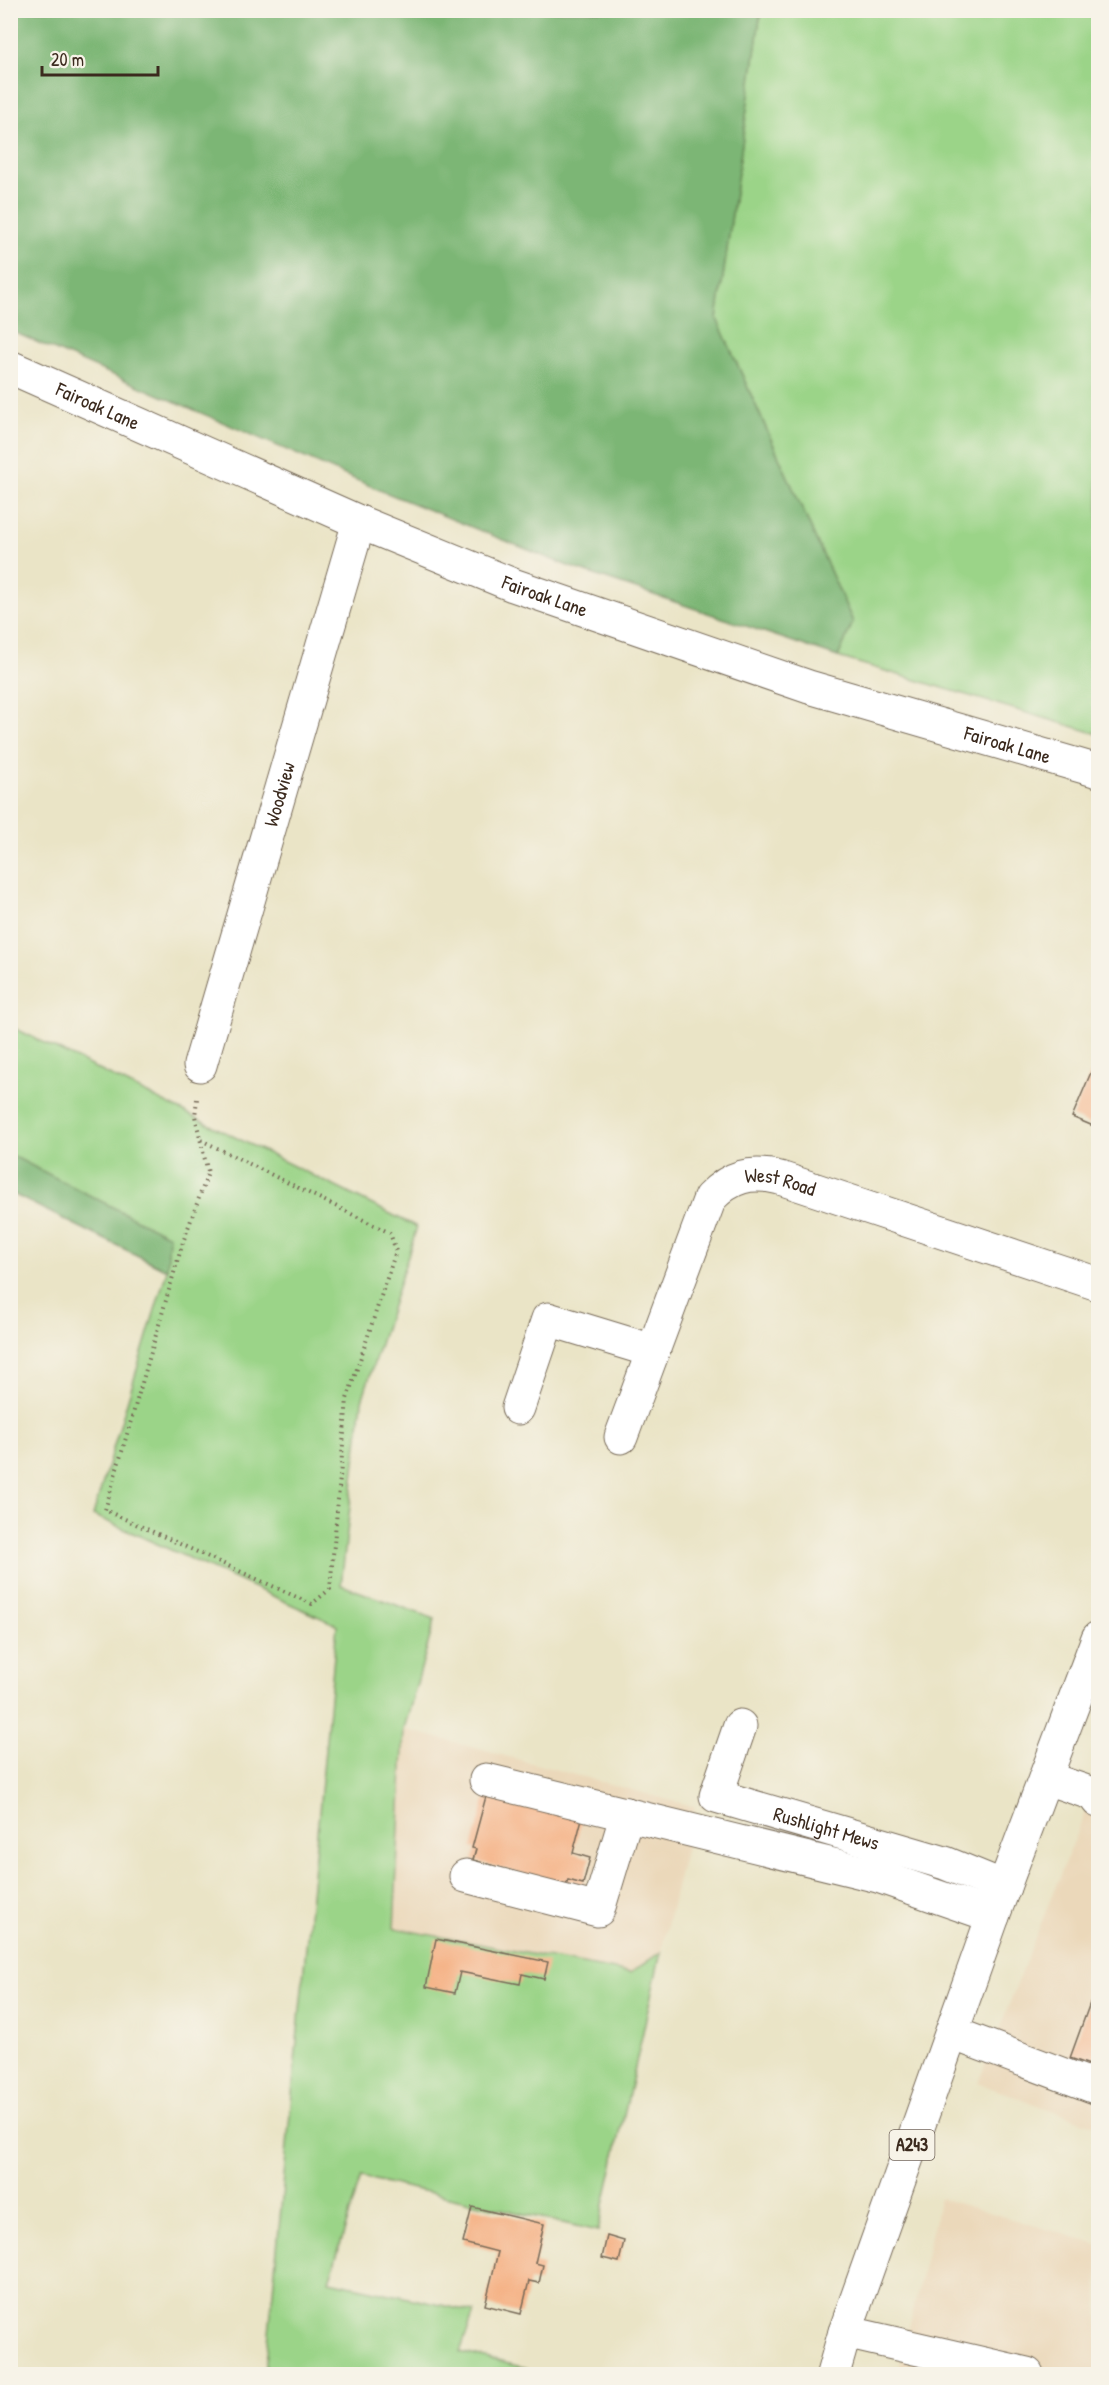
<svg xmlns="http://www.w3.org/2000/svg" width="1109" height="2385" viewBox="0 0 1109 2385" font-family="'Patrick Hand',sans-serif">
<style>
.built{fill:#ebd8ba}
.green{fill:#9bd488;stroke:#6b7f53;stroke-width:1.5}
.forest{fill:#7cb674;stroke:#5c7049;stroke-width:1.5}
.building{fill:#f5b083}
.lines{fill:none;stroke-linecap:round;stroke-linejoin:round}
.minor-casing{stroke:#786b59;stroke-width:35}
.major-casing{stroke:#786b59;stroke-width:35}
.highway-casing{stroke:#786b59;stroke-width:35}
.path{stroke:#786b59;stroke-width:4;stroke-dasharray:1.5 4.5;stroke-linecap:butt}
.minor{stroke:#fff;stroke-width:33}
.major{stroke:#fff;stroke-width:33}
.highway{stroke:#fff;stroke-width:33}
.labels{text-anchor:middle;stroke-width:4.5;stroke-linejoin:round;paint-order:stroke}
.shield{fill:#f7f3e8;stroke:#73665b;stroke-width:1.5}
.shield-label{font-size:18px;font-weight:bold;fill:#3b2a1e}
.street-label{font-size:20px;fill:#3b2a1e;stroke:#f7f3e8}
</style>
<rect width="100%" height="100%" fill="#f7f3e8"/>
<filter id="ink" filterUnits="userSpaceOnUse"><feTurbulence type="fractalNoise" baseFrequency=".0167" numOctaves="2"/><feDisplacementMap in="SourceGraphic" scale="12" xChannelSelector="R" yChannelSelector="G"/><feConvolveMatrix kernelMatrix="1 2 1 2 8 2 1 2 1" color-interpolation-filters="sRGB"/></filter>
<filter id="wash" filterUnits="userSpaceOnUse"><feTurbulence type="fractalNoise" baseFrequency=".008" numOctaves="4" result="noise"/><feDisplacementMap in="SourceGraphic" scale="24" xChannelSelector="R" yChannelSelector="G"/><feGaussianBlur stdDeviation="1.35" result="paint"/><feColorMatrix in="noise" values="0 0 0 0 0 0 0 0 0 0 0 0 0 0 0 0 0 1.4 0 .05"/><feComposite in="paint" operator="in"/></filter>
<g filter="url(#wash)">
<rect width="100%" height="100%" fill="#eae4c6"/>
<g class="built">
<polygon points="404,1729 695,1807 661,1952 630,1973 394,1928"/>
<polygon points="1098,1779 1098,2127 978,2083"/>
<polygon points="940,2198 1098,2244 1098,2374 898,2374"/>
</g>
<g class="green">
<polygon points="761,11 1098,11 1098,734 838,657 853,622 717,319"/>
<polygon points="10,1026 417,1227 362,1401 341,1585 435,1619 404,1729 394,1928 630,1973 661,1952 598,2231 361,2177 329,2281 474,2312 460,2352 526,2368 524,2374 265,2374 337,1625 93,1515 167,1270 11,1193"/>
</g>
<g class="forest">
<polygon points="11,10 761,11 717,319 853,622 838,657 568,566 382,491 11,331"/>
<polygon points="11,1155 169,1236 167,1270 11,1193"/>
</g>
<g id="blocks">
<g class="building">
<polygon points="1098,1056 1098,1128 1072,1117"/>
<polygon points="1098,1162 1098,1182 1092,1180"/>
<polygon points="488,1789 583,1815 573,1853 590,1858 583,1884 568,1880 566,1886 473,1860 476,1849 472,1848"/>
<polygon points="436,1939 548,1962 544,1979 522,1974 520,1984 460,1972 455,1993 426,1987"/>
<polygon points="1098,1981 1098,2068 1070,2058"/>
<polygon points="472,2207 544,2224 535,2263 543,2265 539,2283 529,2281 521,2314 485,2305 498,2252 463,2243"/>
<polygon points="607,2236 624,2241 619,2262 602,2258"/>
</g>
</g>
</g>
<g filter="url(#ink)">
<use href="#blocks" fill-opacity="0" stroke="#786b59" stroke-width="1.5"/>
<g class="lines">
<g class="minor-casing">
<g id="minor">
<path id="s1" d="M 200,1065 L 359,522"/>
<polyline points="518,1408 548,1319 653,1351"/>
<path id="s2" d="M 621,1437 L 710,1198 C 731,1176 750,1171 780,1178 L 1098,1284"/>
<path id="s3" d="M 740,1726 L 716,1796 L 945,1863 L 1004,1887"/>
<polyline points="1046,1778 1093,1794 1098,1801"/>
<polyline points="486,1780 878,1876 993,1916"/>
<polyline points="466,1876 598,1910 627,1814"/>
<polyline points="952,2033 1098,2088"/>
<polyline points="845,2332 1027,2374"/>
</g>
</g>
<g class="major-casing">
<g id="major">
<path id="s4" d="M 10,367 L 359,522 L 513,585 L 809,687 L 1098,771"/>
</g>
</g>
<g class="highway-casing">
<polyline id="highway" points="833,2374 845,2332 993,1916 1098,1638"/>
</g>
<polyline class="path" points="197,1099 195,1116 208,1173 183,1242 105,1510 312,1604 330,1589 347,1399 396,1251 390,1233 201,1140"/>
<use href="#minor" class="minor"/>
<use href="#major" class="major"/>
<use href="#highway" class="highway"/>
</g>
</g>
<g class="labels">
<rect class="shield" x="889.5" y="2130" width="45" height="30" rx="4.5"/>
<g class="shield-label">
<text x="912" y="2151">A243</text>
</g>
<g class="street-label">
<text dy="7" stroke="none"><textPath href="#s4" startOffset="96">Fairoak Lane</textPath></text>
<text dy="7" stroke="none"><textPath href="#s4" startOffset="582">Fairoak Lane</textPath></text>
<text dy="7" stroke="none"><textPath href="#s4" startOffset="1068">Fairoak Lane</textPath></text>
<text dy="7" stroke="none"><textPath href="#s1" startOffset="282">Woodview</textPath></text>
<text dy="7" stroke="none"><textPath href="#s2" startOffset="333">West Road</textPath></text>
<text dy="7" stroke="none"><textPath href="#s3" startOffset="189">Rushlight Mews</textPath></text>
</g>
</g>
<rect width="1109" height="2385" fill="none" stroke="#f7f3e8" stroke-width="36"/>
<path d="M42 66v9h116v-9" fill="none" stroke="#3b2a1e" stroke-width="3"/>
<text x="51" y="66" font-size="18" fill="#3b2a1e" stroke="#f7f3e8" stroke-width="4.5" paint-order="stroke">20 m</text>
</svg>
